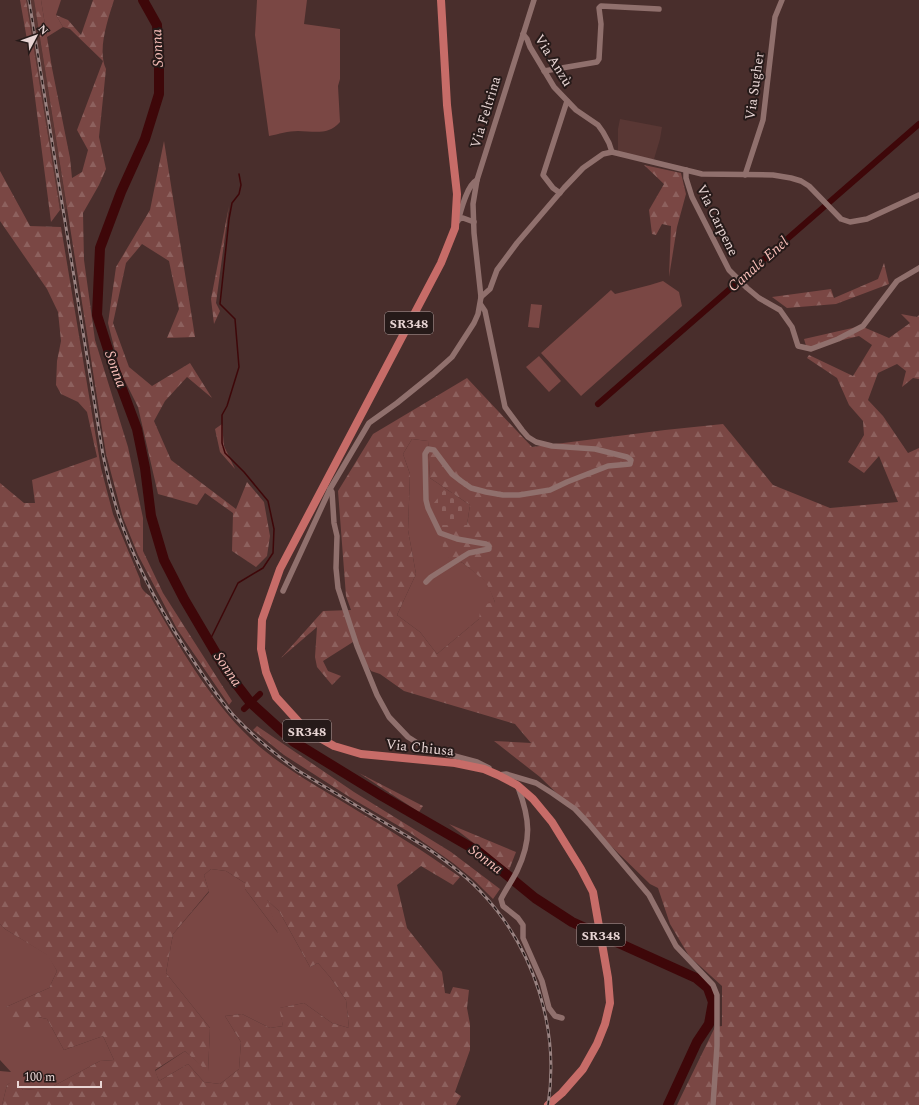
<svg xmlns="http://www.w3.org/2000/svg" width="919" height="1105" viewBox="0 0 919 1105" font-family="Spectral,serif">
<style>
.built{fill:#593734}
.grass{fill:#7a4744}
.forest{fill:url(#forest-firs);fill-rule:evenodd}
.cemetery{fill:url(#cemetery-stones)}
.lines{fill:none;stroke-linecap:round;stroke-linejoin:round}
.stream{stroke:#3e0709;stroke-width:1.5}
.canal{stroke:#3e0709;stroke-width:6}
.river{stroke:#3e0709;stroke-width:10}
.street{stroke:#90706d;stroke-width:5.5}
.primary{stroke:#c76c68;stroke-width:8}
.rail-casing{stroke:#9a8382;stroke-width:3}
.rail{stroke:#261a19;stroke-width:1.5;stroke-dasharray:4.5;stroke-linecap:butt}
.labels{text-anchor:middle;stroke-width:4;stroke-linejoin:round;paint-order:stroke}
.shield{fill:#261a19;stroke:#ae9d9c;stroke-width:1}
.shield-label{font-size:13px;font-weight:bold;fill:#e8d5d4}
.street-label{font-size:14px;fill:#e8d5d4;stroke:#261a19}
.water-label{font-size:15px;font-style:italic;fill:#f9bfb9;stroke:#261a19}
</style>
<defs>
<pattern id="forest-firs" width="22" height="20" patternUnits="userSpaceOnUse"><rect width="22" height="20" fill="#7a4744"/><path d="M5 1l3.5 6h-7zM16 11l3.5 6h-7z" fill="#8d615e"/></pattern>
<pattern id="cemetery-stones" width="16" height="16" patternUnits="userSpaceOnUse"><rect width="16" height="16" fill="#7a4744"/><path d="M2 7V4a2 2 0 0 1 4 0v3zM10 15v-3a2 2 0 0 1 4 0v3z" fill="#8d615e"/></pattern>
</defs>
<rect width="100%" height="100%" fill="#492e2c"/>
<g class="built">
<polygon points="26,0 34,0 67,209 60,210"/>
<polygon points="620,119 662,127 660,139 654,159 645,159 618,152 618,129"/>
</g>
<g class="grass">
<polygon points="41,0 61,0 56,15 63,27 47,37"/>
<path d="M 257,0 L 307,0 L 304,24 L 340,29 L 340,79 L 338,86 L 340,122 C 328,136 313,131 298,131 C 288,131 279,134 269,136 L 255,35 Z"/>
<polygon points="663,281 679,292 682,306 581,396 541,353 611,290 615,294 650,285"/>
<polygon points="531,304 542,305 539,328 528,327"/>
<polygon points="539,356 561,381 549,392 526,367"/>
<polygon points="412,439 428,441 430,478 470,505 467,525 443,555 463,563 487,582 495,602 479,619 437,654 420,632 397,615 416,574 408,530 410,474 403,454"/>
<polygon points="211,869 226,871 245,883 245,889 278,933 266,899 279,911 310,967 318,963 330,977 346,1000 349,1028 332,1023 304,1003 280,1008 283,1026 270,1028 242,1014 225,1016 241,1042 239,1069 220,1084 204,1082 188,1064 159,1081 155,1071 185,1051 208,1071 210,1028 166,973 173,934 209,892 204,875"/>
<polygon points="0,924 5,929 48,955 57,971 49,988 6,1007 38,1017 47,1019 64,1050 103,1036 114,1060 100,1061 50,1088 23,1090 15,1080 7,1085 2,1105 0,1105 0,1071 11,1072 0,1060"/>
</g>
<g class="forest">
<polygon points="20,0 26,0 60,210 51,222 29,51"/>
<path d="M 34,0 L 41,0 L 52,68 L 70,158 L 72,178 L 82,172 L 88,150 L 77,130 L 103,61 L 70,29 L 63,27 L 56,15 L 68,20 L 81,35 L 93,0 L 114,0 C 108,19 97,50 106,69 L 99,137 L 106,169 L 99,185 L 83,213 L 84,260 L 95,340 L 128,447 L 143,518 L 143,551 L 163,593 L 232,701 L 229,705 L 177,629 L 138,555 L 123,518 L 106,454 Z"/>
<polygon points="164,141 195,337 167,338 179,309 169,261 142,244 126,263 113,323 129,367 152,386 190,363 212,398 187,377 165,401 154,421 171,460 236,509 247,482 264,502 270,536 267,556 256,567 232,551 233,513 205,493 197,505 158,494 138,407 120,371 108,323 116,267 150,210"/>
<polygon points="644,165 681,173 686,194 677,227 669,277 671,226 662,224 656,235 652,234 649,210 664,184"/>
<path d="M 0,171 L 30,226 L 61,227 L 101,468 L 113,514 L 140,579 C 140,588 143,591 150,596 C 179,646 209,699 251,739 C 280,766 315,785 348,805 C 386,828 424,851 460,877 L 453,885 L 421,866 L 397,885 L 407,928 L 442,972 L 445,993 L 450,994 L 453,987 L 469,990 L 467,1008 L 470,1024 L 470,1050 L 455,1092 L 461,1096 L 456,1105 L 2,1105 L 7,1085 L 15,1079 L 23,1090 L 50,1088 L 100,1061 L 114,1060 L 103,1036 L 64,1050 L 47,1019 L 38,1017 L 30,1032 L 16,1030 L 6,1007 L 49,988 L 57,971 L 47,955 L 5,929 L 0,924 L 0,483 L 24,503 L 35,503 L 32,480 L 97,457 L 87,412 L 78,402 L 61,394 L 56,385 L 57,361 L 61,341 L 58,312 L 47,289 L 0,221 ZM 211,869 L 226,871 L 245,883 L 245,889 L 279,934 L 267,900 L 279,911 L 310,967 L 318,963 L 330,977 L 346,1000 L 349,1028 L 332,1023 L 304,1003 L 279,1008 L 283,1026 L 270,1028 L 242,1014 L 225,1016 L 241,1042 L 239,1069 L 220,1084 L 204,1082 L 188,1064 L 159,1081 L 155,1070 L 185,1051 L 208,1072 L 210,1028 L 166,973 L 173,934 L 209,891 L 204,875 Z"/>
<polygon points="229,206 216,303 220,311 214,324 211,299"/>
<polygon points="884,263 889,284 836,304 787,308 772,297 831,289 834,298 878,279"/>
<path d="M 901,314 L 917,317 L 919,315 L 919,379 L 913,378 L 902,387 L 906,371 L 897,364 L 878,373 L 868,400 L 883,416 L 908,453 L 919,448 L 919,1105 L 677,1105 L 715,1027 L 722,1026 L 722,986 L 689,956 L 670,924 L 658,888 L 650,884 L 540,777 L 494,741 L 531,743 L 515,724 L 404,691 L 380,674 L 371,671 L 353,642 L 323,661 L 328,671 L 341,676 L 332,685 L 317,667 L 315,657 L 317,627 L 281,658 L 323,611 L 351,610 L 346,596 L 338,491 L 373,434 L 467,378 L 532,447 L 665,430 L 723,424 L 773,485 L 830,508 L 898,502 L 879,456 L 864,473 L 848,462 L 864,435 L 863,421 L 849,405 L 837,378 L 807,358 L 809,355 L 853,376 L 872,345 L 859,336 L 807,349 L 804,339 L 861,326 L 889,338 L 910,323 ZM 412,439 L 428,441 L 430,478 L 470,505 L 467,525 L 442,525 L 443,556 L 463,563 L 486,582 L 495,602 L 481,605 L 479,619 L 437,654 L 420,632 L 397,615 L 416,574 L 408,530 L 410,474 L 403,454 Z"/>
<polygon points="222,424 224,446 235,469 220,452 215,429"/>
<polygon points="257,726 354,792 451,852 500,889 493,899 474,880 453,863 409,832 351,798 284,755 253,730"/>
<polygon points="359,773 423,806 419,812"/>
<polygon points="449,824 516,852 509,870"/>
</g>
<polygon class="cemetery" points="444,490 450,495 452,492 455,495 453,498 466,507 463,512 466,514 463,517 460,515 457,520 449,521 436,512 434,503"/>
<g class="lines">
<polyline class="stream" points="209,642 238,583 263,568 273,553 274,529 268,501 244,472 225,453 222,443 222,415 227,406 239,367 235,319 220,304 229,219 232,203 239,194 241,185 239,174"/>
<g class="canal">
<polyline points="598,404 919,124"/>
<polyline points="244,709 260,694"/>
</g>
<polyline class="river" points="143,0 157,25 159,62 159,94 145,139 121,192 100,248 97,315 112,362 137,429 145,468 151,516 164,560 184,599 227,672 250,702 294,742 382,796 479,852 535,898 572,922 696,978 708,988 713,1002 709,1024 697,1042 668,1105"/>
<g class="street">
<polyline points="523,34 527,39 530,47 554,87 576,110 598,125 603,132 609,143 612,152"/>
<polyline points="544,71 597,62 599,59 601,24 599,8 601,6 659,9"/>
<polyline points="686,170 686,178 692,197 729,270 747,288 759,298 780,310 792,327 798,346 811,349 838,339 863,326 897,281 919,268"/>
<polyline points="745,175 763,120 775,17 782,0"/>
<polyline points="560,193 553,188 543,175 567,101"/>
<polyline points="458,219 463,218 474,222"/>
<path d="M 458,221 C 461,210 467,185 477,180"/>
<polyline points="481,297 490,289 497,270 517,243 564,188 583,168 603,154 612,152 702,174 773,175 791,178 801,181 809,186 841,219 850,222 867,219 919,195"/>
<polyline points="330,489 332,492 334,523 337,536 336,568 338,588 357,646 377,695 389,717 408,737 419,744 447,754 477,762 489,768"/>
<polyline points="426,582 431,577 464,556 469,553 489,549 489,546 486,544 457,539 440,533 428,508 426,500 425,454 428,449 434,450 452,474 461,481 471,488 486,492 503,495 519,495 550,490 567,482 608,466 630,464 631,460 627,457 595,449 552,446 536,442 528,437 522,430 505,407 485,311 481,305"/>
<polyline points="283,591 330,489 369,423 397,403 433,374 452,357 474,323 478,314 481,297 474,233 473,204 477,180 534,0"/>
<polyline points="499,775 506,774 536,783 552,793 575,809 589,824 649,895 676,946 713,985 717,995 717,1046 713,1105"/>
<path d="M 518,787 C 530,819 532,840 517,871 C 512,881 506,889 501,899 L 503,906 L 518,918 L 523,925 L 523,938 L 542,981 L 549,1008 L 555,1016 L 562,1018"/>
</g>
<polyline class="primary" points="441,0 447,105 457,194 455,228 441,263 280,569 262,620 261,649 266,672 276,697 306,730 334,746 361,754 455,763 484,769 498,775 517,785 533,799 552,822 581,869 593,892 608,978 610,1003 605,1024 597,1044 583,1069 562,1093 548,1105"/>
<g class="rail-casing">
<path id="rail" d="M 29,0 L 103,455 C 107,475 112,494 118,513 C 134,562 158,606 185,648 C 201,672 216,696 235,717 C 254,737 275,754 297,770 L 427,848 C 446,861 465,875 481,892 C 534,948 560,1029 548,1105"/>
</g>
<use href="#rail" class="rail"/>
</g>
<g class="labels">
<g class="shield">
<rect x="385" y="312" width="48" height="22" rx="3"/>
<rect x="283" y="720" width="48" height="22" rx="3"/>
<rect x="577" y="924" width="48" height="22" rx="3"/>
</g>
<g class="shield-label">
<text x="409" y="328">SR348</text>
<text x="307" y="736">SR348</text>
<text x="601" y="940">SR348</text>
</g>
<g class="street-label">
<text transform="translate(554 60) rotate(58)" y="5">Via Anzù</text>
<text transform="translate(754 86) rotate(-82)" y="5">Via Sugher</text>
<text transform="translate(485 112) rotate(-73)" y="5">Via Feltrina</text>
<text transform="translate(718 220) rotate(64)" y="5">Via Carpene</text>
<text transform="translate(420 747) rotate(6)" y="5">Via Chiusa</text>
</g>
<g class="water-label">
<text transform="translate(157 48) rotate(-93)" y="5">Sonna</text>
<text transform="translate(758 264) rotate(-41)" y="5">Canale Enel</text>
<text transform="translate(116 369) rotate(70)" y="5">Sonna</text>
<text transform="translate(228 669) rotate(56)" y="5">Sonna</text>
<text transform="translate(486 859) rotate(37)" y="5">Sonna</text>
</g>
</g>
<g transform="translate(36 36) rotate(49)" stroke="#261a19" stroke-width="3" paint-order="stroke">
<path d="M0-3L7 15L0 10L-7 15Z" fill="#e8d5d4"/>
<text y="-6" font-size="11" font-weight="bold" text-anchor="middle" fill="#e8d5d4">N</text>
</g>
<path d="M18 1081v6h83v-6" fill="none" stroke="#e8d5d4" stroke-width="2"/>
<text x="24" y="1081" font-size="12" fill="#e8d5d4" stroke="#261a19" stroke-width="3" paint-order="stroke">100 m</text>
</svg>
